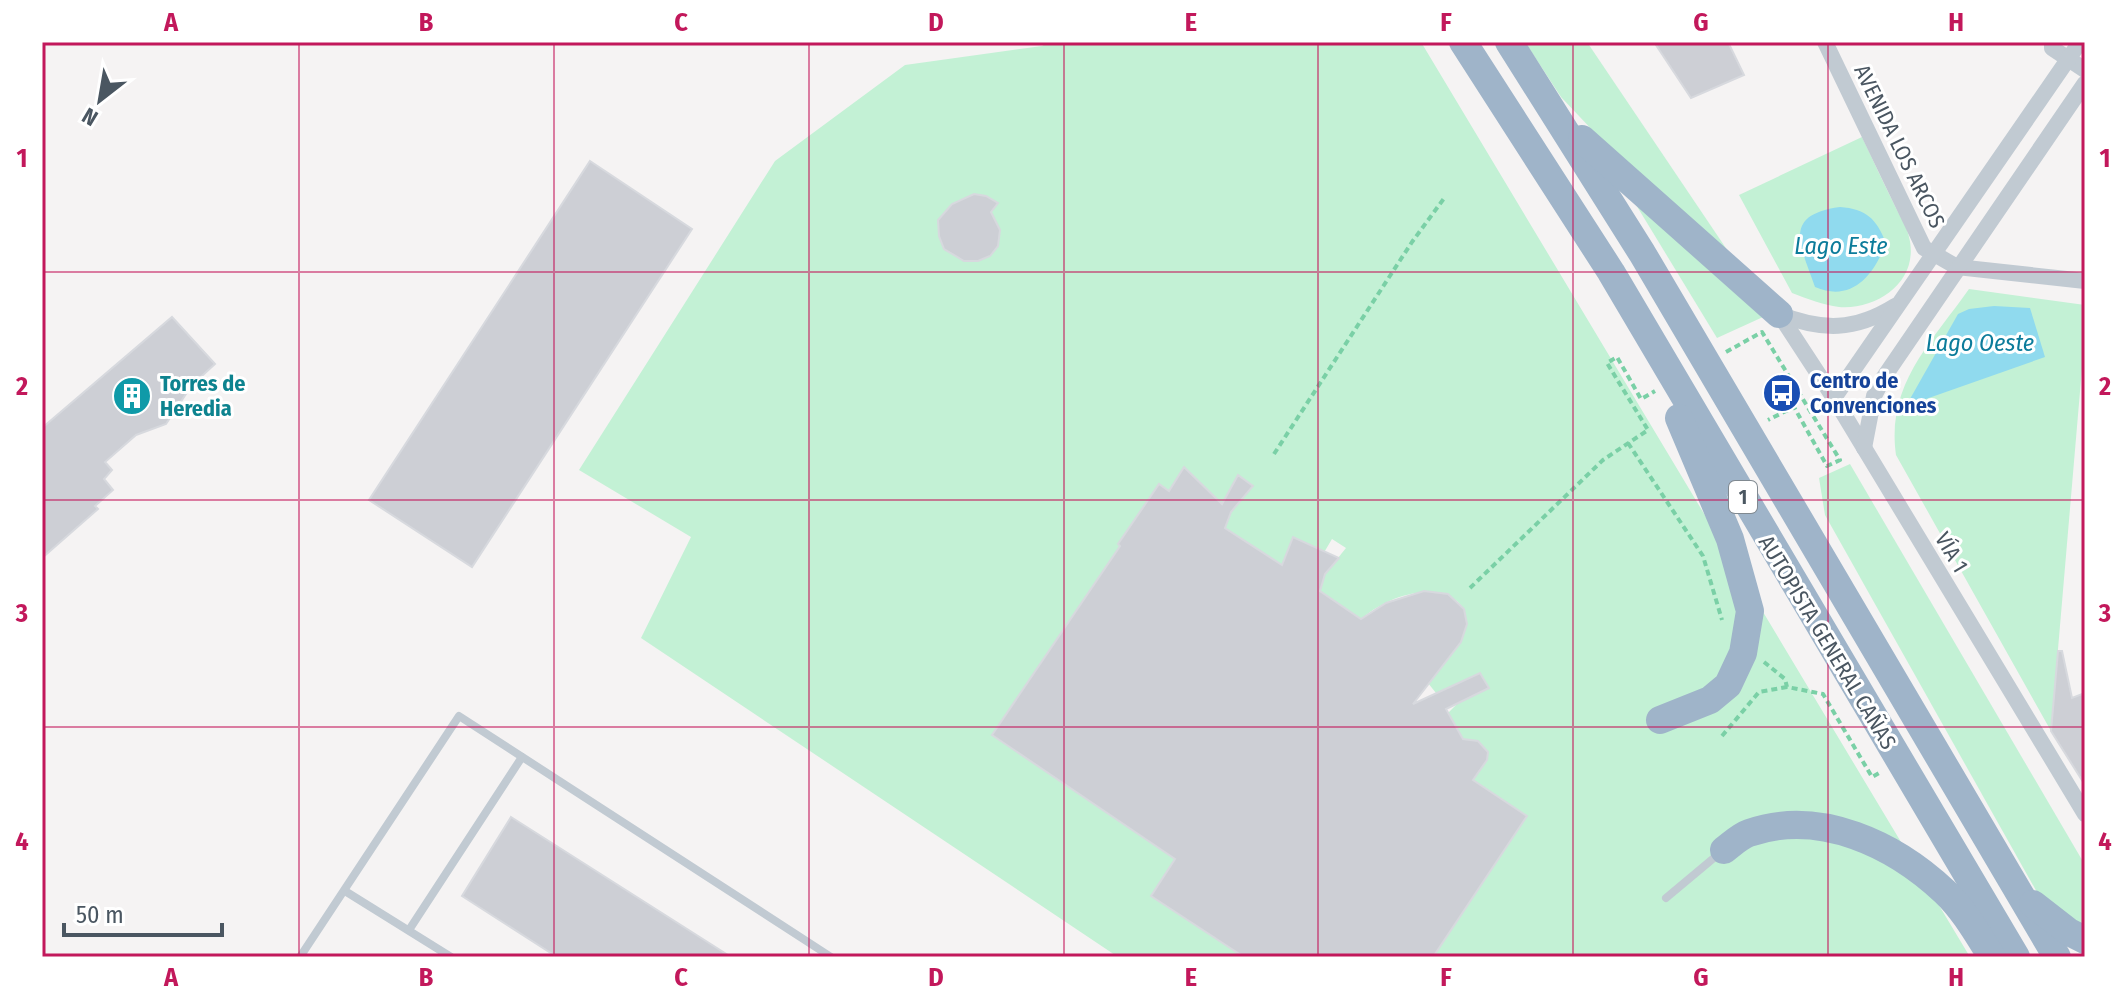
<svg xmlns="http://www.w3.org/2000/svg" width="2127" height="999" viewBox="0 0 2127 999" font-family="'Fira Sans Condensed',sans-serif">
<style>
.green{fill:#c3f1d5}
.water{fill:#90daee}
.building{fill:#cdcfd5;stroke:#d7d9de;stroke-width:2}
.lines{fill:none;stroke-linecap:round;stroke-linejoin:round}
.path{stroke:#7ad0a6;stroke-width:4;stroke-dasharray:6 4;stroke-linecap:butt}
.service{stroke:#c1cad2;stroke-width:8}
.minor{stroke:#c1cad2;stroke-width:16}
.trunk{stroke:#9fb4c9;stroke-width:28}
.grid{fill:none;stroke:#c2185b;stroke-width:2;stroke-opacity:0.55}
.labels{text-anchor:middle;stroke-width:6;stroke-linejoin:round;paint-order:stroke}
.shield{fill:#fff;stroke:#808990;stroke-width:2}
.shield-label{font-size:20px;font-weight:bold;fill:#4a5661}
.street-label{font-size:22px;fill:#4a5661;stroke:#fff}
.transit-label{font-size:22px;font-weight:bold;fill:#164399;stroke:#fff;text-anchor:start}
.culture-label{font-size:22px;font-weight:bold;fill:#0d838f;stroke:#fff;text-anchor:start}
.water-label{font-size:24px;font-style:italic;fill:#0c7c9b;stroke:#fff}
.neatline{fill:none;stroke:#c2185b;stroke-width:3}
.grid-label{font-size:26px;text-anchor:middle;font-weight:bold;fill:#c2185b}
</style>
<rect width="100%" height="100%" fill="#f5f3f3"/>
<g class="green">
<path d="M 1049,42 L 1421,42 L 1970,957 L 1433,957 L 1527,816 L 1465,775 C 1476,769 1489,766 1488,752 L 1478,741 L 1464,741 L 1448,713 L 1457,704 L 1488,688 L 1481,674 L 1436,693 L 1424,678 C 1520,607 1432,560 1361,619 L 1320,591 L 1325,574 L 1346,548 L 1332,539 L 1307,581 L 1225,528 L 1232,511 L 1253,486 L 1221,506 L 1212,520 L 1158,485 L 1118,544 L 1120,546 L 992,735 L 1175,859 L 1152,896 L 1244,957 L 1118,957 L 641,638 L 691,537 L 579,470 L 775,161 L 905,65 L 1042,46 Z"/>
<polygon points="1525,42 1587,42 1742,272 1614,153 1561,97"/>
<path d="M 1862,137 C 1873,160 1883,182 1894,204 C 1899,215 1907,226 1909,237 C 1920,280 1879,310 1839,307 C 1823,305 1808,299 1792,293 L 1739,195 Z"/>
<polygon points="1624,185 1763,317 1717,338"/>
<path d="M 1969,289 L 2085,305 L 2085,333 L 2051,731 L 1896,455 C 1886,385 1931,343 1969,289 Z"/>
<polygon points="1850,464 2085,865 2085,919 2081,926 2038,894 1825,515 1819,478"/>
</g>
<g class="water">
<path d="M 1840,207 C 1866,209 1876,218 1886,243 C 1874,275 1852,303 1815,287 C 1801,246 1781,215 1840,207 Z"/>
<polygon points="1994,306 2030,308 2045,357 1906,406 1958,314 1969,309"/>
</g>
<g class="building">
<polygon points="1654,42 1728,42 1744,75 1691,98"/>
<polygon points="590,161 692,229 472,567 369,500"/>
<polygon points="974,194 986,196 998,203 991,212 1000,230 998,246 990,256 978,261 964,261 944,249 939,236 938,220 952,204"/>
<polygon points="172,317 215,364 192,385 166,424 136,435 105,462 112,470 104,479 113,490 95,506 98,509 42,558 42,428"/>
<polygon points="1184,467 1222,504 1238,475 1253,486 1231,512 1225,528 1282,565 1293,537 1339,558 1325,574 1320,591 1361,619 1386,603 1424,591 1448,594 1464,609 1467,624 1461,642 1413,704 1480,673 1489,688 1446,709 1463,739 1478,741 1488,752 1487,760 1473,780 1527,816 1433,957 1244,957 1151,896 1175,859 992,735 1120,546 1118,544 1159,484 1169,491"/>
<polygon points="2058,651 2062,651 2072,698 2085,693 2085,785 2051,731"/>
<polygon points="511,817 731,957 557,957 462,896"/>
</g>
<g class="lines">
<g class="path">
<polyline points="1726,352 1762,332 1840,460 1827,466 1794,407 1768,420"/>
<polyline points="1628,443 1703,556 1722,620"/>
<polyline points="1274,454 1412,242 1445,197"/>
<polyline points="1470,588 1603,460 1648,430 1607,363 1617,357 1641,399 1655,391"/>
<polyline points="1764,662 1785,679 1787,687 1823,694 1872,777 1879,773"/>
<polyline points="1722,736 1759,692 1787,687"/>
</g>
<g class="service">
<polyline points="345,891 451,957"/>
<polyline points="1666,898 1721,852"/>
<polyline points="409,930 522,757"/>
<polyline points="300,957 459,716 831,957"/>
</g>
<g class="minor">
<polyline points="1825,42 1924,248 1957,267 2085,281"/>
<polyline points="2052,42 2052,48 2085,70"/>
<polyline points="1779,314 1834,398 2085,814"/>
<path d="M 1779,314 C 1822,331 1855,331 1895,306"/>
<polyline points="1834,398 2080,42"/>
<polyline points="1864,448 1874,396 1884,377 2085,83"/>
</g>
<g class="trunk">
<polyline points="1463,42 1611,272 2016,957"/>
<polyline points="1509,42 1642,253 2057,957"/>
<polyline points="1582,139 1779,314"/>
<polyline points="1660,720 1710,700 1728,685 1743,653 1750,611 1730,539 1679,418"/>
<path d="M 1724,850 C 1732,844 1740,836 1749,833 C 1820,808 1895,845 1945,892 C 1964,910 1978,935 1992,957"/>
<polyline points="2033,904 2069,932 2085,940"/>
</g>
</g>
<path class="grid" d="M 299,42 L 299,957M 554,42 L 554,957M 809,42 L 809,957M 1064,42 L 1064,957M 1318,42 L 1318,957M 1573,42 L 1573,957M 1828,42 L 1828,957M 42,272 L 2085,272M 42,500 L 2085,500M 42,727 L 2085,727"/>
<defs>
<g id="bus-disc" transform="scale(2)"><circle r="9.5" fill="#1a4fb4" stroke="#fff"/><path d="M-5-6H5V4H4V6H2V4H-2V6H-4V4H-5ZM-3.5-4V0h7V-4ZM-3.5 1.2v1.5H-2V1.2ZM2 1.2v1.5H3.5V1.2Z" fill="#fff"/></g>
<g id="building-disc" transform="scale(2)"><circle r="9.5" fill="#0f9aa8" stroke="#fff"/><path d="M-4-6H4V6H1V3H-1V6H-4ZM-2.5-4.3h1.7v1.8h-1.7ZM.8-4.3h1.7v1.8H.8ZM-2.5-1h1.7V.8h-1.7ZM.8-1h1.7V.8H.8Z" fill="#fff"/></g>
</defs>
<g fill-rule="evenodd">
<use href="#bus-disc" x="1782" y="393"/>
<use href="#building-disc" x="132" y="396"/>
</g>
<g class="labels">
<rect class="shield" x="1729" y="481" width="28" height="32" rx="6"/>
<g class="shield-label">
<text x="1743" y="504">1</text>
</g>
<g class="street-label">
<text transform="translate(1900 146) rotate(64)" y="8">AVENIDA LOS ARCOS</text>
<text transform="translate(1952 552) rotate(59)" y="8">VÍA 1</text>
<text transform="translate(1828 642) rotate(59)" y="8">AUTOPISTA GENERAL CAÑAS</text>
</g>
<g class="transit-label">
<text x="1810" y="388">Centro de<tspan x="1810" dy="25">Convenciones</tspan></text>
</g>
<g class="culture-label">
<text x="160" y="391">Torres de<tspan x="160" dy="25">Heredia</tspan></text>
</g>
<g class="water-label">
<text x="1841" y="254">Lago Este</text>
<text x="1980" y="351">Lago Oeste</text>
</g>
</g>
<rect width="2127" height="999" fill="none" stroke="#ffffff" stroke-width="88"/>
<g transform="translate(100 100) rotate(211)" stroke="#ffffff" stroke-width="6" paint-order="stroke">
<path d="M0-6L14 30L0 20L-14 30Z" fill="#4a5661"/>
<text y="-12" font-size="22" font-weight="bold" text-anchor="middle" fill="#4a5661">N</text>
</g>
<path d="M64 923v12h158v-12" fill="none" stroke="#4a5661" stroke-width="4"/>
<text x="76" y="923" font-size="24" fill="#4a5661" stroke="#ffffff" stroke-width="6" paint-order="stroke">50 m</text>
<rect x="44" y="44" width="2039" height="911" class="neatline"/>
<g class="grid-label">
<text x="171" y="31">A</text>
<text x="426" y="31">B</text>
<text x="681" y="31">C</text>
<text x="936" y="31">D</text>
<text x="1191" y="31">E</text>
<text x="1446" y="31">F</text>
<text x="1701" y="31">G</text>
<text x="1956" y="31">H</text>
<text x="22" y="167">1</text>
<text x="2105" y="167">1</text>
<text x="22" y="395">2</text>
<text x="2105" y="395">2</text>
<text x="22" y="622">3</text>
<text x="2105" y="622">3</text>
<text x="22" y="850">4</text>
<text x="2105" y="850">4</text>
<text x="171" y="986">A</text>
<text x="426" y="986">B</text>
<text x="681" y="986">C</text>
<text x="936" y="986">D</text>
<text x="1191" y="986">E</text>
<text x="1446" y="986">F</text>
<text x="1701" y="986">G</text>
<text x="1956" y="986">H</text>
</g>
</svg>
